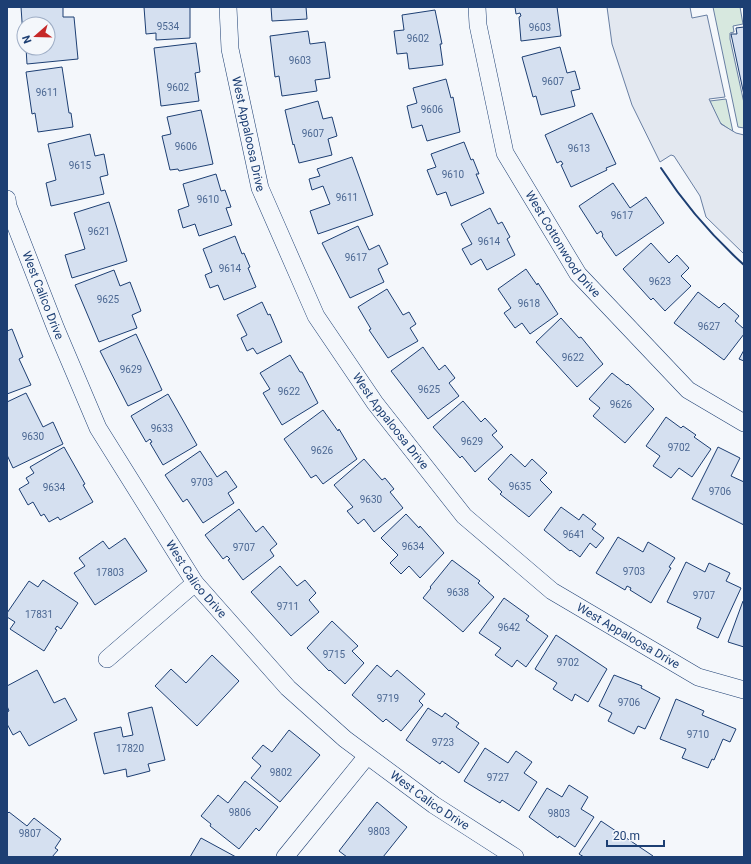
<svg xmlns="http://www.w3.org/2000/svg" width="751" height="864" viewBox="0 0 751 864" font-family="Roboto,sans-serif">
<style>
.green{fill:#d7e8df;stroke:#687fa3}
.parking{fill:#e3e8f0;stroke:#687fa3}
.building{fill:#d5e0f0;stroke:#1d3f73}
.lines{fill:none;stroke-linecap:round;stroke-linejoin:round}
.street-casing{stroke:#1d3f73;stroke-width:18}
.street{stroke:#f4f7fb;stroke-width:17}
.wall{stroke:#1d3f73;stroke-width:2}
.labels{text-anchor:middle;stroke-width:3;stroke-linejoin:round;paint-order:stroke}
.number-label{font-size:10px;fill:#4b6792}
.street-label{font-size:12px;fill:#1d3f73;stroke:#f4f7fb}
</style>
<rect width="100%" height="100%" fill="#f4f7fb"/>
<g class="green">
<polygon points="713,7 740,7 743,24 733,26 734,32 730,33 730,39 744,103 744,128 738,127"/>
<polygon points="726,99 733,132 719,122 710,101"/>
</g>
<polygon class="parking" points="607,7 690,7 692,18 707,15 725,97 709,99 721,124 736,133 744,135 744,254 706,217 700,196 674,156 671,155 660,162 632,105 612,44"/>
<g class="building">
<polygon points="21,7 63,7 63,17 74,17 78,59 27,64 26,48 48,48 48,24 24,24 24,36 23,36"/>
<polygon points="144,7 190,7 190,38 156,40 156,33 146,34"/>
<polygon points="271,7 306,7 307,19 272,21"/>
<polygon points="515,7 557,7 561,36 521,41 519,17 521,16 520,13 516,14"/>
<polygon points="435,10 442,44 440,44 443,65 409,69 407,53 397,54 394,31 404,30 402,15"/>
<polygon points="744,27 744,95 731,34 737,34 736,28"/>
<polygon points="308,31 310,44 325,42 330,78 315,80 317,91 282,96 279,76 275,77 270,36"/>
<polygon points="196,43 200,72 195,73 199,101 161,106 154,48"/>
<polygon points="560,47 567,73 575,71 580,89 571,91 575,106 541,115 536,96 533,97 522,57"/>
<polygon points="62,67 69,113 71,113 73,127 38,132 35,113 32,114 26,72"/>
<polygon points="446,79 451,98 453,97 460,132 427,141 422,125 412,128 407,106 417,103 413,88"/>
<polygon points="318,101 323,119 332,117 337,136 328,139 332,155 299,163 294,144 293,145 285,110"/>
<polygon points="201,110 213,164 179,171 178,169 170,170 162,136 171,134 167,117"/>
<polygon points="592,113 616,164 606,168 607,170 571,187 561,165 563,164 561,161 557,163 545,135"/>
<polygon points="90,134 95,156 104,154 108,175 100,177 104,194 51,206 46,183 56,180 48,144"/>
<polygon points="464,142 471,160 473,159 479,174 476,174 484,193 451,206 446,192 437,195 427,170 436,167 431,154"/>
<polygon points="352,157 373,215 318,234 310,211 330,204 323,186 312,190 309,179 320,176 317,169"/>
<polygon points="216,174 221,191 225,190 231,207 226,208 232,225 199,236 195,224 183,228 178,210 189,206 183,184"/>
<polygon points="613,183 630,208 646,197 664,223 616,256 602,236 603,235 601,231 597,234 579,206"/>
<polygon points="109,202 127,261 72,278 65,255 85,249 74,213"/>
<polygon points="490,208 498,224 502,222 510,237 507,239 515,255 487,270 481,259 471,265 462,249 472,244 461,224"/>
<polygon points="358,226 369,250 379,245 388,264 378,269 384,282 350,298 322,243"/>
<polygon points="235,236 242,254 244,253 250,267 248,268 256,287 224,300 218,285 210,288 205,275 212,272 203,249"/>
<polygon points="651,243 669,263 677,255 689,268 681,276 691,286 665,311 653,298 651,300 623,269"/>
<polygon points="526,269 537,285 538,283 558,314 530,334 522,323 515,328 504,313 511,308 498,289"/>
<polygon points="114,270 120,286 130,282 141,311 132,315 137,328 99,342 75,285"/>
<polygon points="387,289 403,315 409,312 416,324 410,328 418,341 388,358 369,330 371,329 358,307"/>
<polygon points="698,292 719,308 724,303 739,316 735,321 744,329 744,334 724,360 674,323"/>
<polygon points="262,302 268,315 270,314 282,342 257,354 253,348 247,351 241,338 247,335 237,315"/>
<polygon points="561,318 579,338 581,337 603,364 577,387 536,342"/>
<polygon points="12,329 23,357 19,359 31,385 7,394 7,331"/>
<polygon points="136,334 162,390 128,406 100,351"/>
<polygon points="423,347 439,370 445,365 455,378 449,383 459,396 428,419 391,371"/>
<polygon points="744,350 744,361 739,359"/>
<polygon points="290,355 300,372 302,372 318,403 282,425 263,393 270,389 260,373"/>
<polygon points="612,373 627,385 628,384 654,409 625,443 593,416 600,408 589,399"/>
<polygon points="26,393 43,427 53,422 63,444 13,468 7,455 7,402"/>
<polygon points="168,394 197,445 163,465 150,443 152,442 150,439 146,442 131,416"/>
<polygon points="463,401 481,422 485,418 497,431 492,435 503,447 475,472 462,456 460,458 433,427"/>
<polygon points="323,410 338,431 339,429 357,459 323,484 316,475 311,478 284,439"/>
<polygon points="666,417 681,428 683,426 696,435 694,437 711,449 692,477 679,468 671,478 653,466 660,456 646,446"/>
<polygon points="64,447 85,484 83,485 93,502 60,520 58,517 49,522 44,514 41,516 33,502 28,505 19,489 29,483 26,478 34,473 30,467"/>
<polygon points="718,447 740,458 731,476 744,482 744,525 692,499"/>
<polygon points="200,451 217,477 226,471 237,487 228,493 234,503 203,523 187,499 183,502 165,475"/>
<polygon points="511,454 525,467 532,459 547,473 540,480 552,492 529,517 500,494 502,492 488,479"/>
<polygon points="364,459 382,480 385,478 394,489 390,492 403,508 374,532 364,519 358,524 347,511 353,507 334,485"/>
<polygon points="561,507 579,520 583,514 596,524 592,529 604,538 596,548 590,543 580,557 571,550 570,551 544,530"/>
<polygon points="239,509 256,532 263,526 277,544 270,550 274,556 243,580 228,560 230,559 227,556 223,559 205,535"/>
<polygon points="406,514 419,528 420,526 444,553 420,578 409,566 401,574 390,563 398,555 381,538"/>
<polygon points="618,537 643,552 648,542 675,558 669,567 671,568 651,603 630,590 631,588 627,586 625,590 596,573"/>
<polygon points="125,538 147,571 95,605 74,573 85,566 79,558 103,541 109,549"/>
<polygon points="452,560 480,581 478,583 494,597 463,632 423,598 431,588 430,587"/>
<polygon points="686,562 705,572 709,563 730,573 726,581 741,588 718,638 697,628 701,618 667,602"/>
<polygon points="280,566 297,586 305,580 316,593 309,600 319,612 291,636 251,592"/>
<polygon points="43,580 78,603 61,629 57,626 55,629 57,630 44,651 10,629 15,622 7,617 7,613 29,581 38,587"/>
<polygon points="504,598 529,616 526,620 548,636 526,667 517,660 512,667 495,655 501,648 479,633"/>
<polygon points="743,601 744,602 744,647 728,642"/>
<polygon points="332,621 358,646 352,651 364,663 345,684 330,670 329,671 307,648"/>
<polygon points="556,635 607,669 588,702 575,694 572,701 553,689 557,683 535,669"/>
<polygon points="212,655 239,681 197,726 155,686 171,669 186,683"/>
<polygon points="377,665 391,677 397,670 425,694 419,701 423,705 401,731 386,719 383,722 352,695"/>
<polygon points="37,670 54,703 65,698 77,720 29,746 20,731 13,735 7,724 7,712 9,711 7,706 7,686"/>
<polygon points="614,675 642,686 641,688 660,698 645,729 638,726 634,734 608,721 612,713 599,706"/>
<polygon points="676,699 704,711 702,715 736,729 730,742 723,739 714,760 712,759 708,768 682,758 686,749 660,739"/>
<polygon points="152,707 165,760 148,764 150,771 127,777 126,769 104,774 94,733 121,727 123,737 133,735 128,713"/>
<polygon points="428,708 442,717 445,713 459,723 456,727 479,743 459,773 442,761 440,764 406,740"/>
<polygon points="289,730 320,755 280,802 251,778 261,766 252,758 263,745 272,752"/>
<polygon points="485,748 508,763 516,751 532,762 524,773 537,782 519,811 502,800 500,803 464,781"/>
<polygon points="245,781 278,807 259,831 256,828 239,849 210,826 211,824 201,816 218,795 228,803"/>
<polygon points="569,785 588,797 581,809 594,817 575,847 559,836 558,838 529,817 547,788 562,797"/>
<polygon points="377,802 407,827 383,857 347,857 339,851"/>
<polygon points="9,812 27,826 34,818 61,839 55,848 58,850 52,857 7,857 7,814"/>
<polygon points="601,821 653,856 652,857 584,857 579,854"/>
<polygon points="201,838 236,857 190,857"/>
</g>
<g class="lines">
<g class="street-casing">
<g id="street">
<path id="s1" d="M 228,7 L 230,49 L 260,188 L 316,316 L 375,403 L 464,516 L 552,591 L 698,677 L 744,690"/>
<path id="s2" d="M 477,7 L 478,25 L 505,153 L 578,274 L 688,390 L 744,423"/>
<path id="s3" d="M 7,199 L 8,206 L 56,329 L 98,428 L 195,583 L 288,688 L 345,739 L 434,805 L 515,857"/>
<polyline points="107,659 195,583"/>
<polyline points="285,857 367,756"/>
</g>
</g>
<use href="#street" class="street"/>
<path class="wall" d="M 661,168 C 685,205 712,236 744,265"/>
</g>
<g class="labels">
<g class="number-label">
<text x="168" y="30">9534</text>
<text x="540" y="31">9603</text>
<text x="418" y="42">9602</text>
<text x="300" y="64">9603</text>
<text x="553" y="85">9607</text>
<text x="178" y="91">9602</text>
<text x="47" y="96">9611</text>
<text x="432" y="113">9606</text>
<text x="313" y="137">9607</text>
<text x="186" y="150">9606</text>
<text x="579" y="152">9613</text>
<text x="80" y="169">9615</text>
<text x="453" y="178">9610</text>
<text x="347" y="201">9611</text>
<text x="208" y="203">9610</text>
<text x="622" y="219">9617</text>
<text x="99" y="235">9621</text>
<text x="489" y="245">9614</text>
<text x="356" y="261">9617</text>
<text x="230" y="272">9614</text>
<text x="660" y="285">9623</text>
<text x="108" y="303">9625</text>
<text x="529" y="307">9618</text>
<text x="709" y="330">9627</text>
<text x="573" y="361">9622</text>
<text x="131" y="373">9629</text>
<text x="429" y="393">9625</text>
<text x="289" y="395">9622</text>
<text x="621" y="408">9626</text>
<text x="162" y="432">9633</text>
<text x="33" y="440">9630</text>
<text x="472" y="445">9629</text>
<text x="679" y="451">9702</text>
<text x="322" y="454">9626</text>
<text x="202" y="486">9703</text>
<text x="520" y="490">9635</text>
<text x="54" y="491">9634</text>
<text x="720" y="495">9706</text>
<text x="371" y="503">9630</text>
<text x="574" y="538">9641</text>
<text x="413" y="550">9634</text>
<text x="244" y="551">9707</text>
<text x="634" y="575">9703</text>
<text x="110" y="576">17803</text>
<text x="458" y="596">9638</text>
<text x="704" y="599">9707</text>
<text x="288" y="610">9711</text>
<text x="39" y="618">17831</text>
<text x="509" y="631">9642</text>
<text x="334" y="658">9715</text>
<text x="568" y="666">9702</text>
<text x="388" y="702">9719</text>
<text x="629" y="706">9706</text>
<text x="698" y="738">9710</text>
<text x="443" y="746">9723</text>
<text x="130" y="752">17820</text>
<text x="281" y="776">9802</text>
<text x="498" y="781">9727</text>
<text x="240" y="816">9806</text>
<text x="559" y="817">9803</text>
<text x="379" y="835">9803</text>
<text x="30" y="837">9807</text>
</g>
<g class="street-label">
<text dy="4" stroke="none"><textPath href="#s1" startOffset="129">West Appaloosa Drive</textPath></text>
<text dy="4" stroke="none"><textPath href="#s2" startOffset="257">West Cottonwood Drive</textPath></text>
<text dy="4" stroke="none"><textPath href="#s3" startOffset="103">West Calico Drive</textPath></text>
<text dy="4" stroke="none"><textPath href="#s1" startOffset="453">West Appaloosa Drive</textPath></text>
<text dy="4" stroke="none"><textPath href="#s3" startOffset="427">West Calico Drive</textPath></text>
<text dy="4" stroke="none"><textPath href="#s1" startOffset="777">West Appaloosa Drive</textPath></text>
<text dy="4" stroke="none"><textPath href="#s3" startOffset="751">West Calico Drive</textPath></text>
</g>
</g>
<rect width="751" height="864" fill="none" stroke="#1d3f73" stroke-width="16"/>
<g transform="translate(36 36) rotate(250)"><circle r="19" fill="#f4f7fb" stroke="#9eadc5"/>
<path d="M0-3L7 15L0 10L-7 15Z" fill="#c62828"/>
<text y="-6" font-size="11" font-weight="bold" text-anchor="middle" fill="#1d3f73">N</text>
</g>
<path d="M607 840v6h57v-6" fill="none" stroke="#1d3f73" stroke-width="2"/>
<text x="613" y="840" font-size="12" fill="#1d3f73" stroke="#f4f7fb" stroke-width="3" paint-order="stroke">20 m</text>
</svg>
